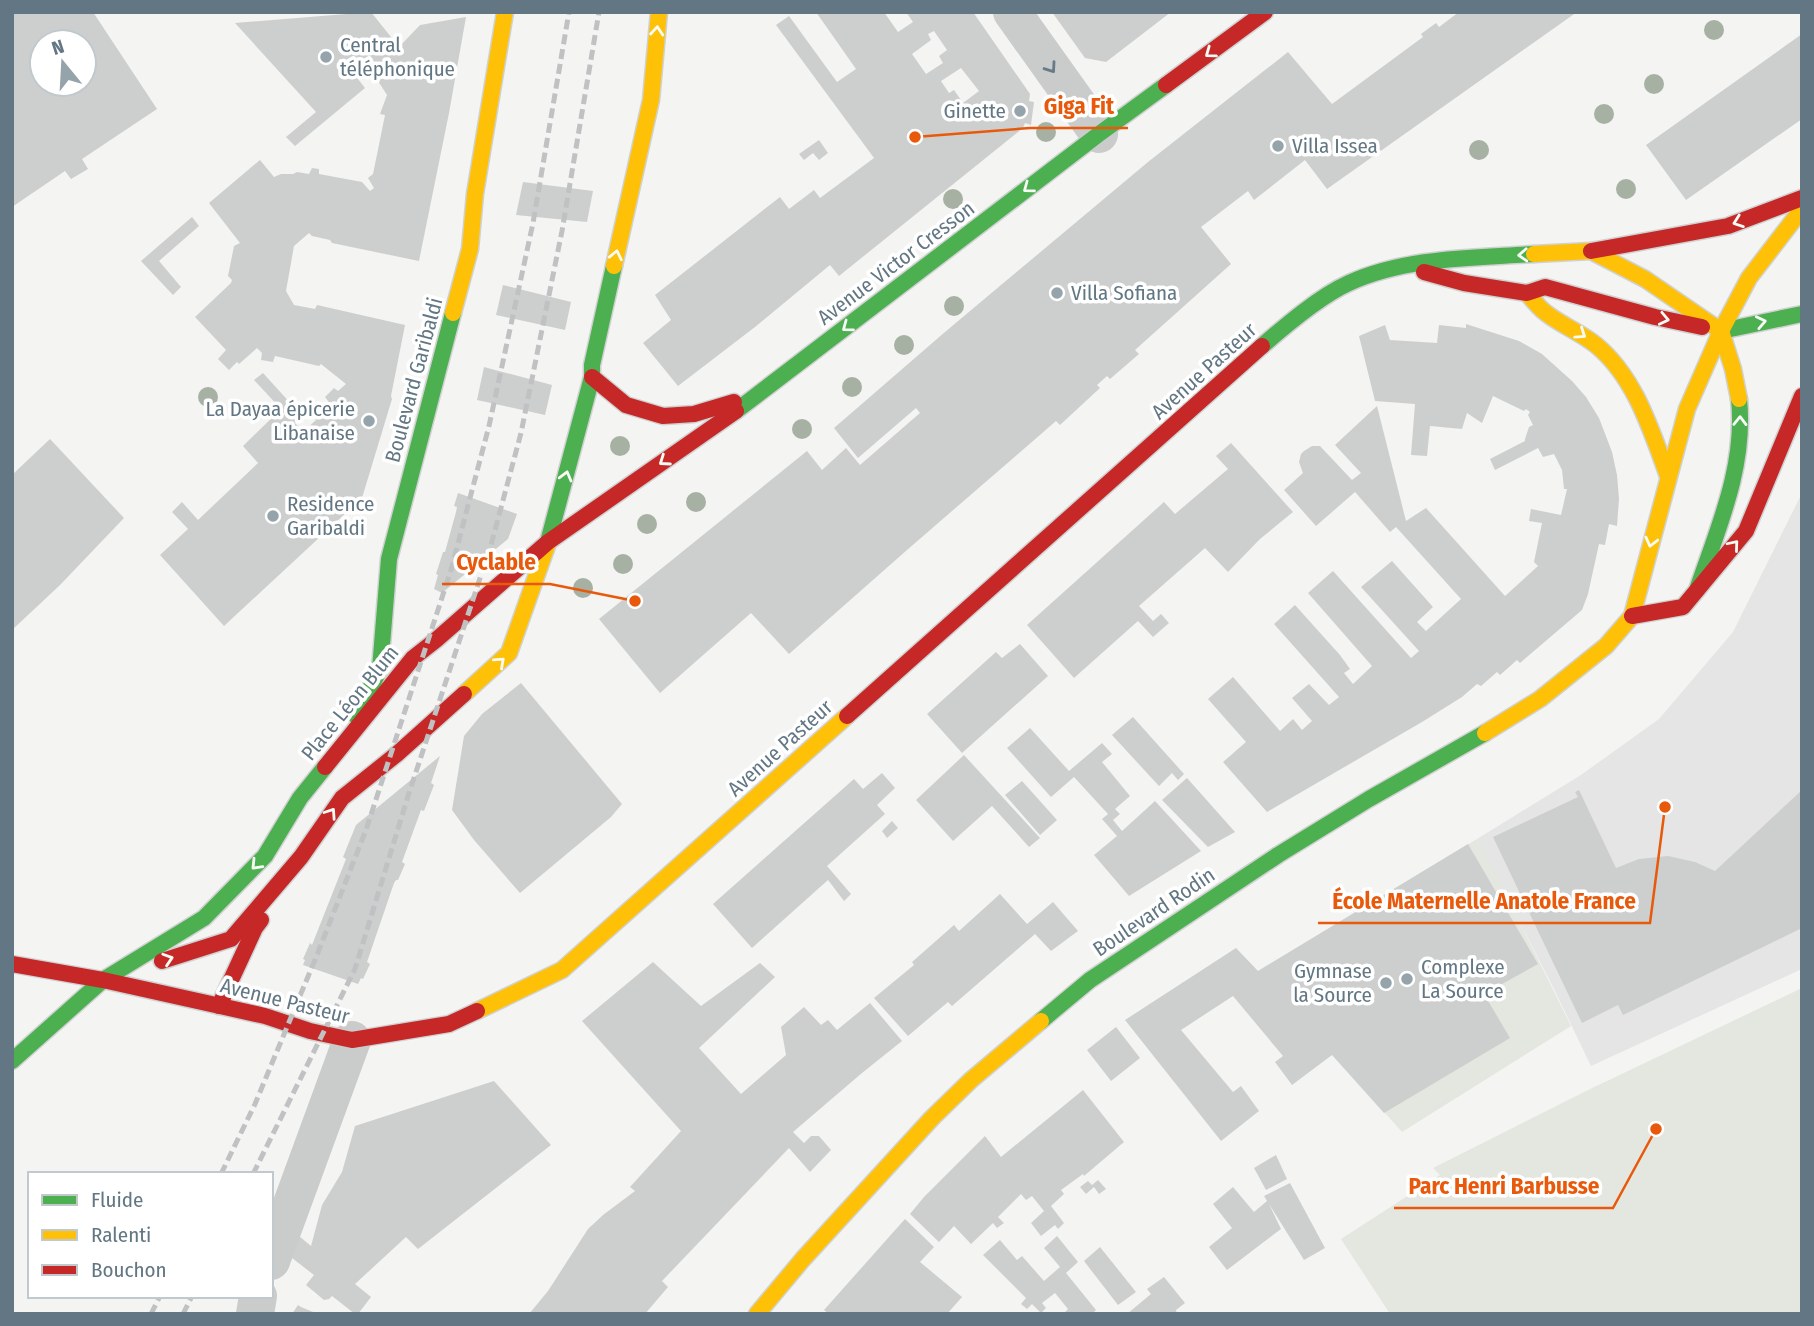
<svg xmlns="http://www.w3.org/2000/svg" width="1814" height="1326" viewBox="0 0 1814 1326" font-family="'Fira Sans Condensed',sans-serif">
<style>
.built{fill:#e4e5e4}
.green{fill:#e4e7e0}
.building{fill:#cdcfce;fill-rule:evenodd}
.lines{fill:none;stroke-linecap:round;stroke-linejoin:round}
.fast-casing{stroke:#d0d2d2;stroke-width:19}
.slow-casing{stroke:#d0d2d2;stroke-width:19}
.jam-casing{stroke:#d0d2d2;stroke-width:19}
.street{stroke:#cacbcb;stroke-width:38}
.fast{stroke:#4caf50;stroke-width:16}
.slow{stroke:#ffc107;stroke-width:16}
.jam{stroke:#c62828;stroke-width:16}
.rail{stroke:#bfc1c2;stroke-width:5;stroke-dasharray:10 5;stroke-linecap:butt}
.tree{fill:#a7b1a3}
.oneway{stroke:#f6fbf6}
.oneway2{stroke:#677b87}
.poi-dot{fill:#95a3aa;stroke:#fff;stroke-width:2.5}
.labels{text-anchor:middle;stroke-width:7;stroke-linejoin:round;paint-order:stroke}
.poi-label{font-size:21px;fill:#627783;stroke:#fff;text-anchor:start}
.street-label{font-size:21px;fill:#627783;stroke:#fff}
.leader{fill:none;stroke:#e8590c;stroke-width:2.5}
.callout-dot{fill:#e8590c;stroke:#fff;stroke-width:2.5}
.callout-label{font-size:23px;text-anchor:middle;font-weight:bold;fill:#e8590c;stroke:#fff;stroke-width:7;stroke-linejoin:round;paint-order:stroke}
</style>
<rect width="100%" height="100%" fill="#f4f4f2"/>
<polygon class="built" points="1802,493 1802,969 1591,1066 1553,987 1477,839 1581,775 1659,719 1733,632"/>
<g class="green">
<polygon points="1477,839 1480,844 1481,844 1571,1026 1402,1132 1258,971"/>
<polygon points="1802,988 1802,1314 1390,1314 1341,1239 1440,1175 1433,1168 1586,1091"/>
</g>
<g class="building">
<path d="M 12,12 L 93,12 L 157,109 L 82,159 L 88,169 L 71,179 L 65,171 L 12,207 ZM 42,42 L 84,42 L 84,84 L 42,84 Z"/>
<polygon points="371,12 399,47 420,25 466,17 449,113 419,261 332,243 330,240 312,236 309,233 294,246 286,291 294,305 315,309 317,305 405,325 391,396 392,399 362,498 224,626 160,555 188,529 172,512 182,502 198,520 258,463 243,446 281,409 254,380 263,373 302,416 295,423 303,432 316,420 314,416 328,401 325,397 334,388 338,391 346,384 321,364 319,366 275,356 273,362 261,360 262,353 257,348 239,364 237,362 229,370 218,359 226,350 195,317 231,283 232,280 228,276 234,246 240,243 209,203 260,160 274,177 281,174 293,174 297,172 309,174 312,168 319,169 319,174 362,182 370,191 374,188 368,178 373,174 385,115 380,114 387,95 378,81 381,78 372,67 358,79 365,88 295,146 286,137 316,112 235,23"/>
<path d="M 816,12 L 884,12 L 898,32 L 913,22 L 906,12 L 973,12 L 1030,94 L 1029,101 L 1034,102 L 1031,125 L 1025,123 L 1023,128 L 839,276 L 830,265 L 755,327 L 678,386 L 643,343 L 671,320 L 655,295 L 780,197 L 789,209 L 814,190 L 820,198 L 874,158 L 776,25 L 789,16 L 837,82 L 856,69 ZM 934,31 L 947,50 L 939,56 L 943,63 L 926,74 L 912,54 L 931,40 L 928,34 ZM 961,68 L 979,91 L 963,103 L 954,90 L 949,93 L 941,81 Z"/>
<polygon points="1052,12 1171,12 1106,62 1085,58"/>
<polygon points="1459,12 1577,12 1327,189 1305,160 1254,200 1248,191 1201,227 1231,264 1135,350 1139,354 1110,379 1107,376 1097,385 1100,388 1060,425 1056,421 907,550 789,654 751,613 660,693 599,619 807,451 822,470 846,448 860,465 920,413 916,408 858,458 834,428 945,332 1148,162 1288,52 1332,104 1423,37 1421,34 1436,23 1439,27"/>
<polygon points="1802,34 1802,119 1686,200 1646,145"/>
<polygon points="819,140 828,153 819,160 813,153 804,160 799,154"/>
<polygon points="523,182 593,191 587,222 516,215"/>
<polygon points="192,217 199,226 159,261 181,287 173,295 141,261"/>
<polygon points="503,285 571,302 565,330 496,315"/>
<polygon points="1466,324 1519,341 1542,354 1572,381 1586,397 1599,418 1612,452 1617,475 1619,499 1617,526 1609,524 1605,545 1599,544 1588,594 1582,610 1520,663 1517,660 1500,675 1497,672 1481,686 1477,684 1462,697 1422,722 1267,812 1223,762 1246,742 1208,699 1233,677 1280,731 1293,719 1302,730 1312,721 1292,698 1309,684 1329,705 1339,697 1274,624 1295,605 1340,655 1350,669 1344,673 1353,684 1372,666 1308,593 1333,571 1411,658 1419,651 1361,587 1392,561 1433,607 1417,622 1426,631 1461,599 1396,527 1390,532 1355,492 1316,526 1284,490 1303,473 1299,462 1301,454 1304,451 1312,446 1320,446 1352,480 1361,473 1335,445 1377,406 1406,521 1426,508 1505,596 1538,566 1534,562 1542,523 1529,521 1531,509 1561,515 1567,489 1564,489 1562,470 1554,454 1543,457 1538,448 1495,470 1490,459 1525,441 1525,439 1529,427 1533,425 1528,415 1530,412 1526,409 1524,411 1493,396 1482,423 1467,413 1462,429 1430,426 1427,456 1411,455 1415,404 1375,401 1359,336 1385,325 1390,340 1437,343 1439,325 1466,328"/>
<polygon points="484,367 552,385 545,415 477,400"/>
<polygon points="50,439 124,518 60,585 12,630 12,475"/>
<polygon points="1231,443 1293,512 1260,539 1228,572 1205,548 1139,606 1153,621 1161,614 1169,623 1153,637 1138,621 1074,678 1027,625 1164,502 1175,514 1228,469 1216,456"/>
<polygon points="458,493 517,514 508,539 442,593 434,589 438,575 436,574 443,552 445,552 456,512 457,507 454,506"/>
<polygon points="1020,644 1048,676 962,753 927,714 996,652 1002,658"/>
<polygon points="521,683 622,804 611,817 520,893 474,840 452,810 464,736 482,714"/>
<polygon points="1133,717 1184,774 1178,780 1172,773 1159,786 1112,735"/>
<polygon points="1030,728 1069,771 1102,743 1112,754 1102,762 1130,796 1115,809 1120,814 1113,820 1122,831 1155,801 1201,851 1129,896 1094,855 1117,836 1102,819 1108,814 1074,777 1051,797 1007,748"/>
<polygon points="964,755 1040,838 1029,847 992,806 953,841 916,800"/>
<polygon points="440,756 431,783 434,785 424,811 421,810 402,862 405,864 398,880 396,880 394,883 367,962 370,964 363,979 361,978 358,984 303,965 305,960 303,959 310,943 312,945 346,859 343,857 356,825"/>
<polygon points="882,773 895,788 877,805 885,814 827,866 851,894 844,901 828,880 752,948 713,904 854,779 863,789"/>
<polygon points="1187,778 1235,832 1208,847 1162,800"/>
<polygon points="1022,781 1057,820 1040,835 1005,795"/>
<polygon points="1579,790 1616,868 1639,859 1668,856 1695,862 1715,871 1802,790 1802,928 1623,1015 1618,1005 1582,1023 1493,837 1578,797 1575,792"/>
<polygon points="892,821 898,828 887,838 882,831"/>
<polygon points="1468,844 1538,964 1484,994 1510,1038 1384,1113 1332,1055 1292,1085 1275,1062 1283,1056 1233,996 1181,1030 1233,1092 1241,1086 1259,1111 1221,1141 1125,1020 1236,948 1258,971"/>
<polygon points="1000,894 1027,924 1053,902 1078,931 1051,951 1035,934 952,1006 948,1002 908,1036 874,998 914,965 912,962 954,925 959,931"/>
<polygon points="653,962 701,1006 760,963 775,977 699,1048 741,1094 786,1055 781,1027 804,1007 821,1025 828,1020 837,1030 870,1003 902,1041 862,1073 793,1132 804,1143 811,1136 819,1136 831,1150 810,1172 789,1148 662,1281 668,1287 645,1314 529,1314 548,1291 588,1229 603,1215 635,1191 630,1187 681,1131 582,1021"/>
<polygon points="1116,1027 1140,1058 1111,1081 1087,1050"/>
<polygon points="494,1081 551,1145 418,1249 406,1237 355,1284 371,1297 358,1314 355,1314 332,1296 329,1299 324,1300 306,1285 314,1275 292,1258 299,1236 311,1246 322,1205 342,1172 355,1126"/>
<polygon points="1083,1090 1124,1142 1084,1176 1083,1174 1061,1190 1064,1194 1051,1206 1064,1223 1058,1229 1055,1225 1041,1236 1031,1223 1044,1211 1032,1196 1026,1200 1021,1194 998,1217 1004,1223 997,1228 993,1223 971,1244 954,1226 939,1242 910,1214 924,1197 985,1136 1001,1157"/>
<polygon points="1276,1155 1287,1179 1266,1190 1254,1168"/>
<polygon points="1098,1180 1106,1189 1099,1194 1094,1187 1086,1194 1080,1187 1088,1181 1092,1185"/>
<polygon points="1290,1183 1325,1248 1304,1260 1269,1204 1281,1229 1227,1270 1209,1247 1232,1228 1213,1204 1233,1187 1254,1212 1267,1201 1264,1196"/>
<polygon points="905,1219 934,1247 920,1262 962,1297 947,1314 880,1314 878,1312 876,1314 829,1314 824,1310"/>
<polygon points="1057,1236 1078,1262 1066,1273 1096,1310 1092,1314 1063,1314 1068,1309 1055,1293 1042,1303 1046,1308 1041,1313 1032,1304 1027,1309 1021,1304 1026,1298 983,1255 1000,1240 1017,1260 1022,1256 1044,1281 1060,1267 1044,1248"/>
<polygon points="1100,1247 1136,1292 1118,1305 1084,1261"/>
<polygon points="1164,1277 1185,1303 1176,1310 1177,1314 1127,1314 1151,1294 1147,1289"/>
<polygon points="298,1305 301,1307 318,1314 292,1314"/>
</g>
<g class="lines">
<g class="fast-casing">
<g id="fast">
<polyline points="1721,331 1802,314"/>
<path d="M 1262,346 C 1286,325 1320,296 1349,283 C 1406,257 1473,258 1534,254"/>
<polyline points="736,411 1099,134 1166,85"/>
<polyline points="548,542 592,377 592,365 614,266"/>
<path d="M 1697,590 C 1718,528 1746,466 1739,399"/>
<polyline points="356,716 380,669 389,559 453,313"/>
<polyline points="1041,1021 1090,980 1278,855 1369,799 1485,733"/>
<polyline points="12,1061 103,980 204,918 265,856 300,798 325,767"/>
</g>
</g>
<g class="slow-casing">
<g id="slow">
<polyline points="1534,254 1591,251 1645,279 1721,331 1733,369 1739,399"/>
<polyline points="614,266 651,100 659,12"/>
<path d="M 1527,293 C 1533,300 1538,307 1546,313 C 1561,325 1580,332 1596,345 C 1635,377 1651,430 1668,476"/>
<polyline points="453,313 470,249 475,194 505,12"/>
<polyline points="1721,331 1749,278 1802,209"/>
<polyline points="464,694 509,653 548,543"/>
<polyline points="1485,733 1540,699 1606,646 1632,616 1687,409 1721,331"/>
<polyline points="477,1011 562,970 847,716"/>
<polyline points="757,1314 803,1259 932,1118 971,1080 1041,1021"/>
</g>
</g>
<g class="jam-casing">
<g id="jam">
<polyline points="1166,85 1265,12"/>
<polyline points="1591,251 1728,226 1802,198"/>
<polyline points="1424,272 1464,283 1527,293 1545,287 1655,317 1702,327"/>
<polyline points="592,377 626,405 663,416 694,414 734,402"/>
<polyline points="1632,616 1683,607 1746,531 1802,396"/>
<polyline points="847,716 1262,346"/>
<polyline points="325,767 413,658 436,640 548,542 736,411"/>
<polyline points="162,961 231,939 301,857 342,798 397,754 464,694"/>
<polyline points="12,964 103,980 265,1016 310,1031 352,1040 449,1024 477,1011"/>
<polyline points="219,1006 255,928 261,920"/>
</g>
</g>
<g class="street">
<polyline points="1012,12 1099,134"/>
<polyline points="271,1261 352,1040"/>
<polyline points="255,1314 258,1296"/>
</g>
<use href="#fast" class="fast"/>
<use href="#slow" class="slow"/>
<use href="#jam" class="jam"/>
<g class="rail">
<polyline points="221,1174 255,1104 317,955 366,830 451,570 489,426 533,223 569,12"/>
<polyline points="253,1174 355,969 409,793 491,545 521,433 562,231 599,12"/>
<polyline points="151,1314 160,1296"/>
<polyline points="183,1314 192,1296"/>
</g>
</g>
<g class="tree">
<circle cx="1714" cy="30" r="10"/>
<circle cx="1654" cy="84" r="10"/>
<circle cx="1604" cy="114" r="10"/>
<circle cx="1046" cy="132" r="10"/>
<circle cx="1479" cy="150" r="10"/>
<circle cx="1626" cy="189" r="10"/>
<circle cx="953" cy="199" r="10"/>
<circle cx="954" cy="306" r="10"/>
<circle cx="904" cy="345" r="10"/>
<circle cx="852" cy="387" r="10"/>
<circle cx="208" cy="397" r="10"/>
<circle cx="802" cy="429" r="10"/>
<circle cx="620" cy="446" r="10"/>
<circle cx="696" cy="502" r="10"/>
<circle cx="647" cy="524" r="10"/>
<circle cx="623" cy="564" r="10"/>
<circle cx="583" cy="588" r="10"/>
</g>
<defs><path id="oneway-chevron" d="M-2-3.5L2.5 0L-2 3.5" fill="none" stroke-width="1.6" stroke-linecap="round" stroke-linejoin="round" transform="scale(1.75)"/></defs>
<g class="oneway">
<use href="#oneway-chevron" transform="translate(657 31) rotate(-85)"/>
<use href="#oneway-chevron" transform="translate(1210 53) rotate(144)"/>
<use href="#oneway-chevron" transform="translate(1028 188) rotate(143)"/>
<use href="#oneway-chevron" transform="translate(1738 222) rotate(160)"/>
<use href="#oneway-chevron" transform="translate(616 255) rotate(-78)"/>
<use href="#oneway-chevron" transform="translate(1523 255) rotate(177)"/>
<use href="#oneway-chevron" transform="translate(1664 319) rotate(12)"/>
<use href="#oneway-chevron" transform="translate(1761 322) rotate(-12)"/>
<use href="#oneway-chevron" transform="translate(847 327) rotate(143)"/>
<use href="#oneway-chevron" transform="translate(1581 334) rotate(34)"/>
<use href="#oneway-chevron" transform="translate(1740 421) rotate(-89)"/>
<use href="#oneway-chevron" transform="translate(664 461) rotate(145)"/>
<use href="#oneway-chevron" transform="translate(566 476) rotate(-75)"/>
<use href="#oneway-chevron" transform="translate(1651 542) rotate(104)"/>
<use href="#oneway-chevron" transform="translate(1734 545) rotate(-50)"/>
<use href="#oneway-chevron" transform="translate(500 662) rotate(-42)"/>
<use href="#oneway-chevron" transform="translate(331 813) rotate(-56)"/>
<use href="#oneway-chevron" transform="translate(256 865) rotate(134)"/>
<use href="#oneway-chevron" transform="translate(168 959) rotate(-18)"/>
</g>
<use class="oneway2" href="#oneway-chevron" transform="translate(1051 68) rotate(55)"/>
<g class="poi-dot">
<circle cx="326" cy="57" r="7"/>
<circle cx="1020" cy="111" r="7"/>
<circle cx="1278" cy="146" r="7"/>
<circle cx="1057" cy="293" r="7"/>
<circle cx="369" cy="421" r="7"/>
<circle cx="273" cy="516" r="7"/>
<circle cx="1407" cy="979" r="7"/>
<circle cx="1386" cy="983" r="7"/>
</g>
<g class="labels">
<g class="poi-label">
<text x="340" y="52">Central<tspan x="340" dy="24">téléphonique</tspan></text>
<text x="1006" y="118" text-anchor="end">Ginette</text>
<text x="1292" y="153">Villa Issea</text>
<text x="1071" y="300">Villa Sofiana</text>
<text x="355" y="416" text-anchor="end">La Dayaa épicerie<tspan x="355" dy="24">Libanaise</tspan></text>
<text x="287" y="511">Residence<tspan x="287" dy="24">Garibaldi</tspan></text>
<text x="1421" y="974">Complexe<tspan x="1421" dy="24">La Source</tspan></text>
<text x="1372" y="978" text-anchor="end">Gymnase<tspan x="1372" dy="24">la Source</tspan></text>
</g>
<g class="street-label">
<text transform="translate(896 263) rotate(-37)" y="7">Avenue Victor Cresson</text>
<text transform="translate(1204 371) rotate(-42)" y="7">Avenue Pasteur</text>
<text transform="translate(414 380) rotate(-75)" y="7">Boulevard Garibaldi</text>
<text transform="translate(350 703) rotate(-51)" y="7">Place Léon Blum</text>
<text transform="translate(780 748) rotate(-42)" y="7">Avenue Pasteur</text>
<text transform="translate(1154 912) rotate(-34)" y="7">Boulevard Rodin</text>
<text transform="translate(285 1001) rotate(14)" y="7">Avenue Pasteur</text>
</g>
</g>
<path class="leader" d="M915 137L1030 128H1128M635 601L550 584H442M1665 807L1650 923H1318M1656 1129L1613 1208H1394"/>
<g class="callout-dot">
<circle cx="915" cy="137" r="7"/>
<circle cx="635" cy="601" r="7"/>
<circle cx="1665" cy="807" r="7"/>
<circle cx="1656" cy="1129" r="7"/>
</g>
<g class="callout-label">
<text x="1079" y="114">Giga Fit</text>
<text x="496" y="570">Cyclable</text>
<text x="1484" y="909">École Maternelle Anatole France</text>
<text x="1504" y="1194">Parc Henri Barbusse</text>
</g>
<rect width="1814" height="1326" fill="none" stroke="#627783" stroke-width="28"/>
<rect x="28" y="1172" width="245" height="126" fill="#ffffff" stroke="#c0c9cd" stroke-width="2"/>
<rect x="42" y="1195" width="35" height="10" fill="#4caf50" stroke="#c0c9cd" stroke-width="2"/>
<text x="91" y="1207" font-size="21" fill="#627783">Fluide</text>
<rect x="42" y="1230" width="35" height="10" fill="#ffc107" stroke="#c0c9cd" stroke-width="2"/>
<text x="91" y="1242" font-size="21" fill="#627783">Ralenti</text>
<rect x="42" y="1265" width="35" height="10" fill="#c62828" stroke="#c0c9cd" stroke-width="2"/>
<text x="91" y="1277" font-size="21" fill="#627783">Bouchon</text>
<g transform="translate(63 63) rotate(342)"><circle r="33" fill="#ffffff" stroke="#c0c9cd" stroke-width="2"/>
<path d="M0-5L12 26L0 18L-12 26Z" fill="#95a3aa"/>
<text y="-10" font-size="19" font-weight="bold" text-anchor="middle" fill="#627783">N</text>
</g>
</svg>
